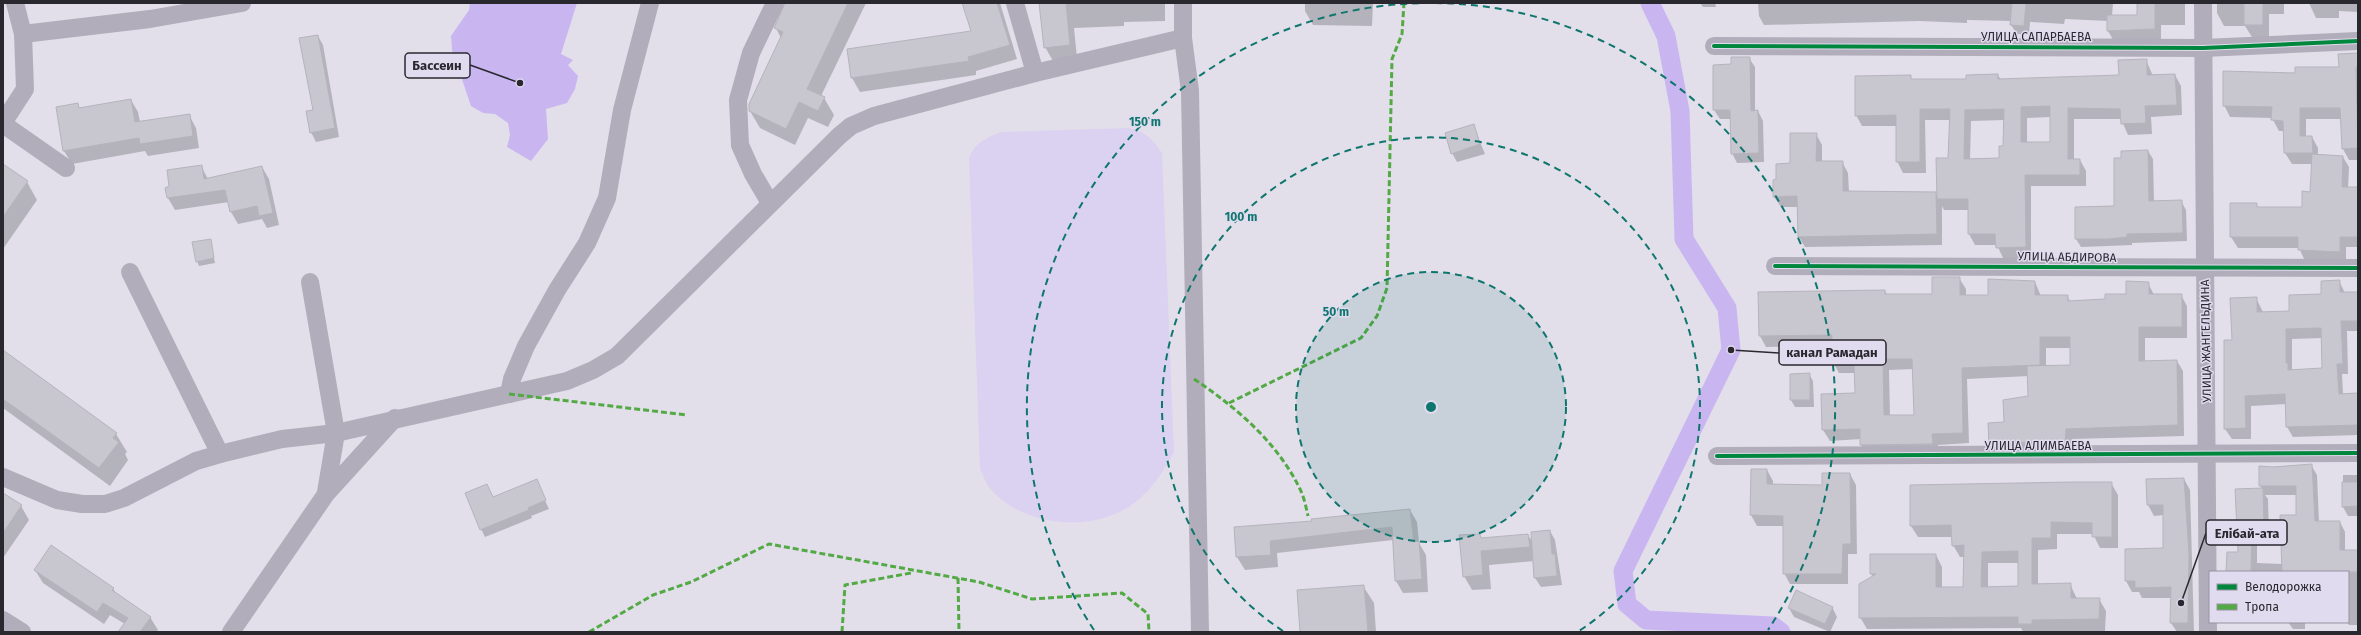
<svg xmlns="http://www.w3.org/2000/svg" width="2361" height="635" viewBox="0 0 2361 635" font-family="'Fira Sans',sans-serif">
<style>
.green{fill:#dbd2f1}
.water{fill:#c9b6f1}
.shadow{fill:#0003;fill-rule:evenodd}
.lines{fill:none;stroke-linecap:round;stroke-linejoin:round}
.canal{stroke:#c9b6f1;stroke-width:19}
.building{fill:#c8c6ce;stroke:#b5b3bb;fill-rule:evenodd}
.minor{stroke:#b1adba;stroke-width:18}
.quiet{stroke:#53aa45;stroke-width:3;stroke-dasharray:6 3;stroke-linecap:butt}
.cycleway-casing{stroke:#e0dbee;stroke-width:6}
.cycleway{stroke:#00873e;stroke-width:4}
.ring{fill:none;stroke:#0f766e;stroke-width:2;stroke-dasharray:7 5}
.labels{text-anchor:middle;stroke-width:3;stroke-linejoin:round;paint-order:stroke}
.street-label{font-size:12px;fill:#2a282f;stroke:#e0dbee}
.centre{fill:#0f766e;stroke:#e0dbee;stroke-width:2}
.ring-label{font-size:12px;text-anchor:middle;font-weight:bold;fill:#0f766e;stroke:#e0dbee;stroke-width:3;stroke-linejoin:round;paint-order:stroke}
.leader{fill:none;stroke:#2a282f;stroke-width:1.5}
.callout-dot{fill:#2a282f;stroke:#e0dbee;stroke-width:1.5}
.callout{fill:#e0dbee;stroke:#2a282f;stroke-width:1.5}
.callout-label{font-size:13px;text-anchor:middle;font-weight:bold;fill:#2a282f}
</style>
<rect width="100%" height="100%" fill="#e2dfea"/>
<path class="green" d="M 1129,128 C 1145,131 1153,140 1162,153 L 1174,452 C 1162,473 1153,489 1133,504 C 1093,533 1026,527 992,491 C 986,485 984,476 980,469 L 969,158 C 976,142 986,138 1001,132 Z"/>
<polygon class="water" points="470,3 577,3 561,54 573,60 568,65 578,76 575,89 567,103 546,109 548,139 531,161 507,147 510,135 508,123 495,114 483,113 471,106 452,50 451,36 469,10"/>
<g class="shadow">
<polygon points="786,3 866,3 821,96 824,98 834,115 828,127 808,118 795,145 760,128 750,111 781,38 776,28"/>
<polygon points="963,3 1000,3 1017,59 976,71 976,75 860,92 852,78 848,50 972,32"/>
<polygon points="1040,3 1165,3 1165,21 1124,22 1124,26 1074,28 1077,58 1053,61 1045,47"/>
<polygon points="1305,3 1373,3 1372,26 1313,25 1305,11"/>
<polygon points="1700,3 1715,3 1716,7 1703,7"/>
<polygon points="1758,3 2113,3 2112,16 2138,16 2138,3 2185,3 2185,25 2161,25 2161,41 2115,43 2108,31 2108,21 2065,19 2064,24 2030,22 2029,35 2017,34 2011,25 2012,21 1967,20 1967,23 1919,21 1764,25 1759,16"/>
<polygon points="2217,3 2284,3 2284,14 2269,14 2269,37 2252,37 2245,26 2224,26 2217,13"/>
<polygon points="2309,3 2358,3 2358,12 2339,11 2339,18 2316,18"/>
<polygon points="318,36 323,45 339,137 316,142 311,132"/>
<polygon points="2358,54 2358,160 2349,160 2343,149 2341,119 2306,119 2306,137 2312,137 2318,148 2318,156 2343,157 2349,167 2348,188 2358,188 2358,247 2346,247 2346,263 2305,261 2299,248 2238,248 2231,237 2231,204 2256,204 2258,208 2303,208 2311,193 2312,164 2292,164 2285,153 2284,131 2279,131 2272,118 2230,117 2224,105 2296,74 2340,68"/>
<polygon points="1749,58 1755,67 1755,111 1758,111 1763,121 1764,162 1737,163 1732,153 1731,119 1720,119 1714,110 1732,65"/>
<path d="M 2146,60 L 2153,76 L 2175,75 L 2181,86 L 2182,115 L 2151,117 L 2152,134 L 2128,135 L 2121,119 L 2074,119 L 2074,160 L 2080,160 L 2086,171 L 2086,186 L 2031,186 L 2031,258 L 2003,258 L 1997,245 L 1975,245 L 1969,234 L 1969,210 L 1944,210 L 1942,206 L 1942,245 L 1805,247 L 1799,237 L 1798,207 L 1781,207 L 1774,197 L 1778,180 L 1816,134 L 1822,145 L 1822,162 L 1842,162 L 1848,173 L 1849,192 L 1935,193 L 1938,197 L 1949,159 L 1950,120 L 1925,120 L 1926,173 L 1903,173 L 1897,161 L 1897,126 L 1862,126 L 1856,115 L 1910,76 L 1912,80 L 1967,80 L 1998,75 L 2001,80 L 2120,76 ZM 2051,117 L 2051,143 L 2027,143 L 2027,118 ZM 2005,120 L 2004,147 L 2000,159 L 1970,160 L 1971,121 Z"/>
<polygon points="131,100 138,112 140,122 189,115 196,128 199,148 148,156 145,151 72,164 64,151 57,107 77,104 80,109"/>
<polygon points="1473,125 1485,154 1457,162 1452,153"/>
<polygon points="2148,151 2153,159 2154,202 2181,201 2186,210 2187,241 2132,243 2132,245 2081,247 2076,239 2115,207 2122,159"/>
<polygon points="3,166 27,182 37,200 3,249"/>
<polygon points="201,166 208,179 262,167 269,179 279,225 267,228 262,219 238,224 231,212 229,202 175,210 168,198"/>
<polygon points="210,240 215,263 199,266 197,261"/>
<path d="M 1959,278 L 1966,289 L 1966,296 L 1989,296 L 2035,282 L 2041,296 L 2067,296 L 2070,301 L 2106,300 L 2127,295 L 2148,283 L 2154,295 L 2181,295 L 2187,306 L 2187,338 L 2145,338 L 2145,361 L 2177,361 L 2183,371 L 2184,436 L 2072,439 L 2070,454 L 1997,455 L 1990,444 L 2005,423 L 2029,397 L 2029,376 L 1967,379 L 1969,443 L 1938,445 L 1938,455 L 1867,455 L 1861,445 L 1861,439 L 1830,441 L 1823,430 L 1822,395 L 1856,394 L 1855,373 L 1839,373 L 1833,362 L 1833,346 L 1766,347 L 1760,336 L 1885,291 L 1887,295 L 1933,295 ZM 2046,348 L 2071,348 L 2071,366 L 2046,366 ZM 1913,369 L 1915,416 L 1890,416 L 1889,370 Z"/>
<path d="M 2339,281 L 2345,293 L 2358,293 L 2358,331 L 2347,331 L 2348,374 L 2342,374 L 2343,394 L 2358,394 L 2358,435 L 2293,437 L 2287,427 L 2286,404 L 2251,406 L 2251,439 L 2232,439 L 2225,429 L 2233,341 L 2256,298 L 2263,312 L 2290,312 L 2322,295 ZM 2322,338 L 2323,369 L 2292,371 L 2292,339 Z"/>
<polygon points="3,352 116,434 127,452 125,454 128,460 110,486 3,408"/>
<polygon points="1809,374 1813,381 1814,407 1795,407 1791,400"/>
<path d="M 2311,465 L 2317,475 L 2319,522 L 2340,522 L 2345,532 L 2345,551 L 2358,551 L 2358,625 L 2349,625 L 2347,622 L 2348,572 L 2227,572 L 2239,553 L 2262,489 L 2260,485 L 2273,468 ZM 2265,495 L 2297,495 L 2297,516 L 2282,564 L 2257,563 L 2257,536 L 2269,536 L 2268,499 Z"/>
<polygon points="1752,470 1767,470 1773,481 1773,485 1823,486 1850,474 1856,485 1857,554 1848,554 1848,584 1790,584 1784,573 1784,526 1757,526 1751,515"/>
<polygon points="2343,475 2358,475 2358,516 2348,516 2343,507"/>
<polygon points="2184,479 2190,490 2194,632 2177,632 2171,623 2172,598 2142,598 2139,592 2132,592 2126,581 2164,549 2164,515 2154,516 2148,505"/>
<polygon points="536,481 549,509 531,516 532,518 485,537 481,529 487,485 493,498"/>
<path d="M 2111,483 L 2118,495 L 2118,548 L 2100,548 L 2093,534 L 2057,534 L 2057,549 L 2038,550 L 2038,585 L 2070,584 L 2077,599 L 2099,599 L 2106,611 L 2105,631 L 2023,632 L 2021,628 L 1867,629 L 1860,617 L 1873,577 L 1871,574 L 1936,555 L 1942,567 L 1942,588 L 1964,588 L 1965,557 L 1960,557 L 1953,545 L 1953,537 L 1918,537 L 1911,526 ZM 1988,563 L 2019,563 L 2019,587 L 1988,587 Z"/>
<polygon points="3,494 21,506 29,520 3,558"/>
<polygon points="1410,510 1417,522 1419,543 1426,555 1428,592 1403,593 1396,581 1393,540 1277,553 1278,567 1245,570 1237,557 1235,528 1313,522"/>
<polygon points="1550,531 1555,540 1562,585 1541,587 1535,578 1534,561 1489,565 1491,589 1472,590 1464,576 1480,535 1482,539 1528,535 1533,543"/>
<polygon points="35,570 113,588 116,594 150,617 158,630 156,632 120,632 125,624 110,615 104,624 43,583"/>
<polygon points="1363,586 1374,603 1376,632 1301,632"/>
<polygon points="1832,607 1837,617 1830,632 1794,617 1789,608"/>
<polygon points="2288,622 2305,622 2305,629 2293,629"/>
</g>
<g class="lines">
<polyline class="canal" points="1650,3 1666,36 1680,111 1684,239 1727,308 1731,350 1623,571 1627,604 1646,620 1773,626 1781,632"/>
</g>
<g class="building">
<polygon points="785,3 848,3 807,89 825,97 818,111 799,102 786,129 749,111 749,104 783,32 774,28"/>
<polygon points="962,3 997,3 1010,45 968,57 969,61 851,78 847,49 971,31"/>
<polygon points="1039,3 1066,3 1070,45 1044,48"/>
<polygon points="2012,3 2026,3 2024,26 2010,25"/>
<polygon points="2137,3 2155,3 2155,29 2107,31 2107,15 2137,15"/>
<rect x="2244" y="3" width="19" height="22"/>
<polygon points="318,35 335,128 310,133 306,111 313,110 299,38"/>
<polygon points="2358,53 2358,67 2356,67 2358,148 2342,149 2340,108 2300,108 2300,136 2312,136 2313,153 2284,153 2283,121 2271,120 2272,107 2223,106 2223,71 2295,73 2295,67 2339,67 2338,54"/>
<polygon points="1731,57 1750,57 1751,111 1758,110 1759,153 1731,154 1730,110 1713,110 1713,65 1731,64"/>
<path d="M 2147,59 L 2147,75 L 2175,74 L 2177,105 L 2145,106 L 2146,123 L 2121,124 L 2120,109 L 2068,108 L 2068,159 L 2080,159 L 2080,175 L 2025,175 L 2026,247 L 1996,248 L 1995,234 L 1968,234 L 1968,199 L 1937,199 L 1936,158 L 1948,158 L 1950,109 L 1920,109 L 1920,162 L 1896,162 L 1896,115 L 1855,116 L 1855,76 L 1911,75 L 1911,79 L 1966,79 L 1966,75 L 1998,74 L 1998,79 L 2119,75 L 2118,60 ZM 2050,106 L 2050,142 L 2021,142 L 2021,107 ZM 2004,109 L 2003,146 L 1999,146 L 1999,158 L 1964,159 L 1965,110 Z"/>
<polygon points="131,99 135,122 190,114 193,136 140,144 139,138 63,151 56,107 78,103 79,108"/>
<polygon points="1474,124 1480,144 1451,154 1445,133"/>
<polygon points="1790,133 1817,133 1816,161 1843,161 1843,191 1936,192 1937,234 1798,237 1797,196 1773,197 1773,180 1776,179 1776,164 1790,163"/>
<polygon points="2148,150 2149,201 2182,200 2183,233 2127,234 2127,237 2109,239 2075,239 2075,207 2114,206 2114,158 2121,158 2121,151"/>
<polygon points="2312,154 2343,156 2342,187 2358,187 2358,237 2340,237 2340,252 2298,250 2298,237 2230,237 2230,203 2257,203 2257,207 2302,207 2302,191 2310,192"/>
<polygon points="3,164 28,181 3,217"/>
<polygon points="202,165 204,179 262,166 273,213 259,216 257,206 230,212 225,190 167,198 165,188 169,186 167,170"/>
<polygon points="211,239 214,258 196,262 192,242"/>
<path d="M 1932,277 L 1960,277 L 1960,295 L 1988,295 L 1988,279 L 2035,281 L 2035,295 L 2068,295 L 2068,301 L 2105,299 L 2105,294 L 2126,294 L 2126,281 L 2149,282 L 2149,294 L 2182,294 L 2182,327 L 2139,327 L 2139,361 L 2177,360 L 2178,425 L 2066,429 L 2065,444 L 2042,444 L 2042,442 L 1989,444 L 1988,423 L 2004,422 L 2003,400 L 2028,396 L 2027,366 L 2070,365 L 2070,337 L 2040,337 L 2040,365 L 1962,368 L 1963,433 L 1932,434 L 1933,444 L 1860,445 L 1860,429 L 1822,430 L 1821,394 L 1855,393 L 1854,363 L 1832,362 L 1832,335 L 1759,336 L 1758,292 L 1885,290 L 1885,294 L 1932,294 ZM 1883,359 L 1912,359 L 1914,415 L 1884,415 Z"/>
<path d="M 2340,280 L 2340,292 L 2358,292 L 2358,321 L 2341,321 L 2343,364 L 2337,364 L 2339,394 L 2358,393 L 2358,425 L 2286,427 L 2285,394 L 2245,396 L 2246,428 L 2224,429 L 2224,340 L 2232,340 L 2230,298 L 2257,297 L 2257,312 L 2289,311 L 2289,295 L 2321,294 L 2321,281 ZM 2321,328 L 2322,368 L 2288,370 L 2288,363 L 2286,363 L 2286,329 Z"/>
<polygon points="3,350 117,433 113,438 119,442 99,468 3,399"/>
<polygon points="1810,373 1810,400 1790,400 1790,374"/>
<polygon points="2312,464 2315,521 2340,521 2340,550 2358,550 2358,572 2282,572 2280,515 2296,515 2296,486 2259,486 2259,466 2273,467"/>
<polygon points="1751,469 1767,469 1767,484 1822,485 1822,473 1850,473 1851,544 1843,544 1842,574 1783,574 1783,516 1750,515"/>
<polygon points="2184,478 2189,553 2188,623 2170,623 2171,587 2135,588 2135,581 2125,581 2125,549 2163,548 2163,505 2147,505 2146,479"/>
<polygon points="537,479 546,500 528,508 529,510 480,530 465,493 487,484 493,497"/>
<path d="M 2074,482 L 2112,482 L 2112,537 L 2092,537 L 2092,523 L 2051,522 L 2051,538 L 2032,538 L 2032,584 L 2071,583 L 2071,598 L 2100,598 L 2099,619 L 2032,620 L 2032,624 L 2018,624 L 2018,617 L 1859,618 L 1859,584 L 1876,574 L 1870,574 L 1870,554 L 1936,554 L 1936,587 L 1963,587 L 1964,545 L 1952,546 L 1951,525 L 1910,526 L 1910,485 ZM 2018,551 L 2018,586 L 1981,587 L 1982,552 Z"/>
<polygon points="2342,482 2358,482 2358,506 2342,507"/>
<polygon points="2263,488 2264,526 2252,527 2251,572 2226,572 2227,552 2238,552 2235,489"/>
<polygon points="3,493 22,505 3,533"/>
<polygon points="1410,509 1414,542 1419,541 1422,579 1395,581 1392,527 1270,541 1271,555 1236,557 1234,527 1312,521 1311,519"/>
<polygon points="1550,530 1552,554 1555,554 1557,576 1534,578 1531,532"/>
<polygon points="1480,534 1481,538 1528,534 1530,547 1481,551 1483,575 1463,577 1459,535"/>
<polygon points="51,545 114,588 112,590 151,617 140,632 118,632 128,618 103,603 97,612 34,570"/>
<polygon points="1364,585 1368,632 1300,632 1297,590"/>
<polygon points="1796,590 1833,607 1825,624 1788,608"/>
</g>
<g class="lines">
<g class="minor">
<polyline points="1015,3 1035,73"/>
<polyline points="1183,3 1183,38 1190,91 1200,632"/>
<polyline points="2203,3 2208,632"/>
<polyline points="23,34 150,19 242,3"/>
<polyline points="1714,46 2203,48 2358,41"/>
<polyline points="3,123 25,89 23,34 15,3"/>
<polyline points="3,124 66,168"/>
<polyline points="770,203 753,174 740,145 738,100 751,53 775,3"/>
<polyline points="1775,266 2358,268"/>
<polyline points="130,272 220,454"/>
<polyline points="310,282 336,433 326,492"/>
<polyline points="509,394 512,379 526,346 557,290 587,243 607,198 622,110 650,3"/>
<polyline points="1717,456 2358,453"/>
<polyline points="3,477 57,500 82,504 105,504 124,498 196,461 220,454 282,439 336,433 567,381 593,370 617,356 839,136 851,126 874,116 1035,73 1183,38"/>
<polyline points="3,620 22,632"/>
<polyline points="231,632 326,494 395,418"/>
</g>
<g class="quiet">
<path d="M 1194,379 C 1237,408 1277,442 1300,489 C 1304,497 1306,507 1308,516"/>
<polyline points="509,394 687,415"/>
<polyline points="1229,403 1361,338 1377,316 1387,288 1392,59 1402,34 1404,3"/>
<polyline points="958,578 959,632"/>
<polyline points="589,632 653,595 691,582 769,544 979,582 1032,599 1122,593 1148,614 1149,632"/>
<polyline points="842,632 845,585 911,573"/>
</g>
<g class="cycleway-casing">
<g id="cycleway">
<polyline points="1714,46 2203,48 2358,41"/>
<polyline points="1775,266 2358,268"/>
<polyline points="1717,456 2358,453"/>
</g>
</g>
<use href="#cycleway" class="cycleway"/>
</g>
<circle cx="1431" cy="407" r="135" fill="#0f766e" fill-opacity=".12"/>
<g class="ring">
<circle cx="1431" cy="407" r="135"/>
<path d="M1283 631A269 269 0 1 1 1579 631"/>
<path d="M1094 630A404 404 0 0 1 1427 3M1435 3A404 404 0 0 1 1768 630"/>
</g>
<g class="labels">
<g class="street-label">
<text x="2036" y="41">УЛИЦА САПАРБАЕВА</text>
<text transform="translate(2067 257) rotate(1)" y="4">УЛИЦА АБДИРОВА</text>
<text transform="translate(2206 341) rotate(-91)" y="4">УЛИЦА ЖАНГЕЛЬДИНА</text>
<text x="2038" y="450">УЛИЦА АЛИМБАЕВА</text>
</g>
</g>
<circle cx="1431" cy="407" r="6" class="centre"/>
<g class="ring-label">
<text x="1145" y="126">150 m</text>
<text x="1241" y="221">100 m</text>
<text x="1336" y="316">50 m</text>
</g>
<path class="leader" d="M520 83L470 65M1731 350L1779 353M2181 603L2206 533"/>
<g class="callout-dot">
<circle cx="520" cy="83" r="4"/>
<circle cx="1731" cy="350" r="4"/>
<circle cx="2181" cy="603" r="4"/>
</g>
<g class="callout">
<rect x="405" y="53" width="65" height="25" rx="4"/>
<rect x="1779" y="340" width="107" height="25" rx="4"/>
<rect x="2206" y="520" width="81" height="25" rx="4"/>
</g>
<g class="callout-label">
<text x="437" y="70">Бассеин</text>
<text x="1832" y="357">канал Рамадан</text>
<text x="2247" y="538">Елібай-ата</text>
</g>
<rect width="2361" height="635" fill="none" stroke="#2a282f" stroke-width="8"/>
<rect x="2209" y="571" width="140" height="52" fill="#e0dbee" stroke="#9793a2"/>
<rect x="2217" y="584" width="20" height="6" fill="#00873e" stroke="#9793a2"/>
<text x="2245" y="591" font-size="12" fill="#2a282f">Велодорожка</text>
<rect x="2217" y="604" width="20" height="6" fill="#53aa45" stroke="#9793a2"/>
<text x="2245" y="611" font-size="12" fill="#2a282f">Тропа</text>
</svg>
